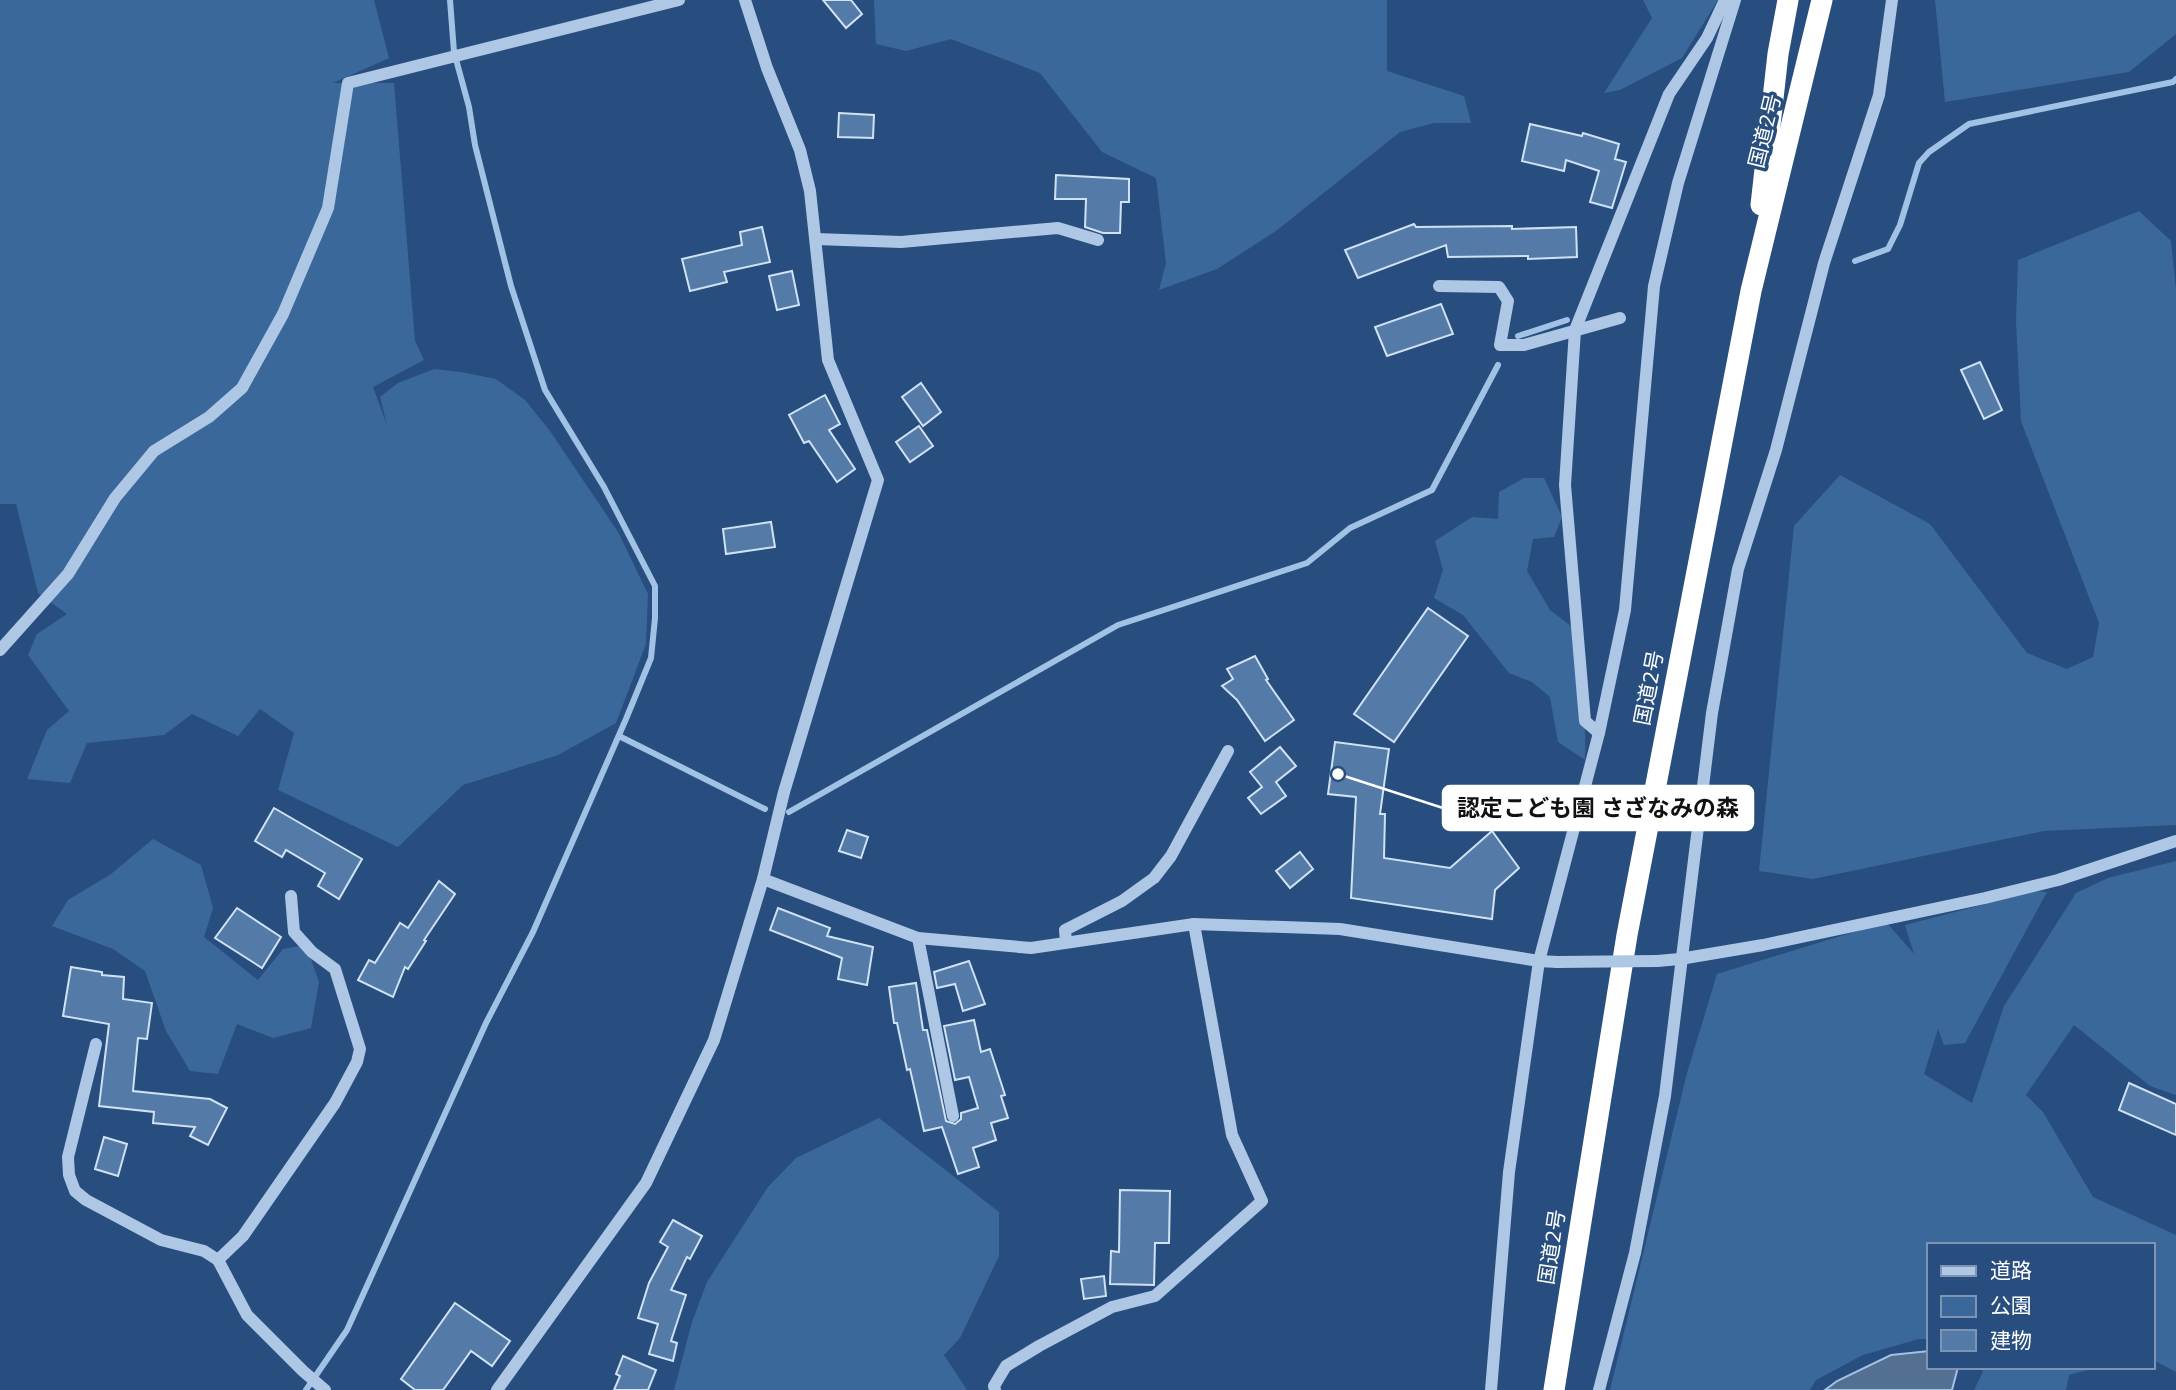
<svg xmlns="http://www.w3.org/2000/svg" width="2176" height="1390" viewBox="0 0 2176 1390" font-family="'Nunito Sans','Noto Sans JP',sans-serif">
<style>
.green{fill:#3b689b}
.water{fill:#537092;stroke:#a2c2e5;stroke-width:2}
.lines{fill:none;stroke-linecap:round;stroke-linejoin:round}
.stream{stroke:#a2c2e5;stroke-width:6}
.building{fill:#547ba8;stroke:#d0e1f4;stroke-width:2}
.minor{stroke:#adc7e5;stroke-width:12}
.highway{stroke:#fff;stroke-width:21}
.minor-bridge{stroke:#adc7e5;stroke-width:12}
.labels{text-anchor:middle;stroke-width:7;stroke-linejoin:round;paint-order:stroke}
.street-label{font-size:21px;fill:#fff;stroke:#274e7e}
.leader{fill:none;stroke:#fff;stroke-width:2.5}
.callout-dot{fill:#fff;stroke:#274e7e;stroke-width:2.5}
.callout{fill:#fff;stroke:#fff;stroke-width:2.5}
.callout-label{font-size:23px;text-anchor:middle;font-weight:bold;fill:#111}
</style>
<rect width="100%" height="100%" fill="#274e7e"/>
<g class="green">
<polygon points="0,0 374,0 389,58 333,83 394,83 415,341 424,360 373,387 387,425 380,397 398,383 434,369 461,372 496,379 525,400 550,431 618,532 648,594 646,644 616,723 558,755 463,785 398,847 278,790 294,733 260,709 238,736 192,714 164,735 87,743 70,783 27,779 47,730 69,711 28,655 37,634 67,614 38,593 16,504 0,504"/>
<polygon points="874,0 1387,0 1387,71 1464,96 1471,123 1434,123 1400,132 1276,231 1217,269 1159,290 1166,263 1156,178 1102,152 1040,73 951,39 906,51 876,44"/>
<polygon points="1643,0 1718,0 1682,58 1620,90 1604,93 1652,18"/>
<polygon points="1935,0 2176,0 2176,34 2129,72 1945,102"/>
<polygon points="2139,211 2171,241 2176,289 2176,825 2044,831 1813,879 1759,871 1794,526 1840,475 1930,524 2027,653 2067,669 2093,657 2099,623 2021,421 2016,322 2018,260"/>
<path d="M 1524,478 L 1544,478 L 1562,517 L 1554,537 L 1533,539 L 1527,571 L 1550,610 L 1572,627 C 1579,671 1587,715 1585,760 L 1558,742 L 1550,697 L 1532,682 L 1509,673 L 1463,615 L 1434,598 L 1443,570 L 1435,541 L 1472,517 L 1498,519 L 1499,492 Z"/>
<polygon points="153,839 201,865 213,908 204,937 258,980 283,949 306,945 319,982 311,1028 273,1038 237,1024 218,1074 190,1071 166,1031 145,971 113,949 52,926 68,900 111,874"/>
<polygon points="2176,861 2176,1095 2150,1086 2074,1025 2026,1095 2043,1112 2093,1197 2176,1235 2176,1372 2153,1360 2153,1245 1929,1245 1929,1339 1919,1339 1863,1355 1816,1380 1810,1390 1610,1390 1687,1073 1717,974 1886,922 1914,954 1905,925 2035,891 2047,892 1965,1043 1944,1045 1938,1029 1924,1074 1972,1103 2004,1006 2076,893 2108,878"/>
<polygon points="879,1118 999,1212 999,1256 960,1338 944,1355 967,1390 674,1390 692,1322 707,1282 768,1187 796,1158"/>
<polygon points="1981,1367 2099,1367 2069,1375 2066,1390 1974,1390 1983,1372"/>
</g>
<polygon class="water" points="1929,1351 1929,1367 1958,1367 1952,1390 1825,1390 1837,1381 1891,1355"/>
<g class="lines">
<g class="stream">
<polyline points="1855,261 1888,249 1900,225 1919,163 1929,152 1969,124 2173,82 2176,79"/>
<polyline points="1518,336 1567,320"/>
<polyline points="619,736 765,809"/>
<polyline points="789,812 1118,625 1307,563 1350,528 1432,490 1498,365"/>
<polyline points="306,1390 347,1330 486,1023 533,932 626,719 651,658 655,618 655,586 604,487 545,390 511,286 475,145 469,107 454,52 450,0"/>
</g>
</g>
<g class="building">
<polygon points="823,0 851,0 862,14 846,28"/>
<polygon points="839,113 874,115 873,138 838,137"/>
<polygon points="1530,124 1582,136 1583,133 1619,144 1615,159 1626,162 1612,208 1590,202 1599,171 1566,160 1564,171 1522,161"/>
<polygon points="1056,175 1129,179 1129,202 1121,202 1120,233 1103,233 1085,227 1086,199 1055,199"/>
<polygon points="1414,224 1416,227 1512,226 1512,229 1576,227 1577,257 1528,259 1528,256 1448,257 1446,245 1358,278 1345,250"/>
<polygon points="762,227 770,262 724,272 727,282 690,291 682,259 742,245 740,232"/>
<polygon points="792,271 799,305 777,310 769,276"/>
<polygon points="1441,304 1453,334 1387,356 1375,327"/>
<polygon points="1980,362 2002,410 1984,419 1961,370"/>
<polygon points="921,383 941,412 923,426 902,397"/>
<polygon points="825,395 840,424 829,430 855,469 837,482 809,441 804,443 789,415"/>
<polygon points="919,426 933,446 910,462 896,442"/>
<polygon points="771,522 775,547 726,554 723,529"/>
<polygon points="1428,608 1468,636 1394,742 1354,714"/>
<polygon points="1255,656 1268,679 1266,680 1294,720 1265,741 1237,700 1222,686 1233,679 1227,669"/>
<polygon points="1335,742 1389,749 1380,814 1385,814 1384,858 1450,868 1492,831 1519,868 1495,890 1492,919 1351,898 1356,797 1328,794"/>
<polygon points="1280,747 1296,766 1276,782 1286,796 1261,814 1248,798 1262,787 1250,772"/>
<polygon points="274,808 362,859 339,899 318,886 325,873 286,850 282,857 255,841"/>
<polygon points="847,830 868,837 861,858 839,851"/>
<polygon points="1300,852 1313,869 1290,888 1276,871"/>
<polygon points="439,881 455,894 424,940 426,941 408,969 405,967 393,997 358,980 369,960 375,963 400,923 408,928"/>
<polygon points="237,908 281,937 262,968 215,938"/>
<polygon points="778,908 830,928 827,936 873,947 867,985 838,979 842,958 770,930"/>
<polygon points="969,961 985,1004 963,1011 955,984 937,988 934,972"/>
<polygon points="71,967 102,972 102,975 124,977 123,999 152,1003 147,1039 138,1038 133,1091 210,1099 227,1108 208,1145 190,1136 195,1127 153,1123 154,1112 99,1106 109,1024 63,1016"/>
<polygon points="916,983 923,1030 927,1030 946,1121 955,1124 961,1119 961,1113 978,1108 969,1077 955,1080 944,1026 974,1020 981,1052 990,1049 1005,1095 1001,1096 1008,1118 991,1123 996,1140 973,1148 979,1167 958,1174 942,1127 924,1131 910,1069 907,1070 897,1023 894,1023 889,987"/>
<polygon points="2129,1083 2176,1104 2176,1135 2119,1110"/>
<polygon points="104,1137 127,1144 118,1176 95,1169"/>
<polygon points="1120,1190 1170,1191 1169,1243 1155,1243 1154,1285 1110,1284 1111,1251 1119,1252"/>
<polygon points="673,1220 702,1236 690,1259 687,1257 671,1290 686,1295 671,1341 677,1343 673,1361 649,1354 658,1324 638,1318 649,1283 668,1247 660,1242"/>
<polygon points="1104,1276 1106,1296 1084,1299 1081,1279"/>
<polygon points="455,1303 510,1341 492,1366 471,1351 443,1390 415,1390 401,1379"/>
<polygon points="623,1356 656,1370 648,1390 614,1390 620,1376 616,1374"/>
</g>
<g class="lines">
<g class="minor">
<polyline points="816,239 901,242 1058,228 1098,240"/>
<polyline points="1439,286 1499,287 1508,301 1500,345 1524,345 1620,318"/>
<polyline points="0,650 68,574 115,498 154,451 209,417 242,388 283,314 328,208 348,83 679,0"/>
<polyline points="1599,733 1585,721 1565,485 1575,330 1669,94 1707,38 1725,0"/>
<polyline points="763,879 918,938 1031,948 1194,924 1340,929 1539,961 1557,962"/>
<polyline points="918,938 953,1116"/>
<polyline points="1066,942 1065,930 1122,901 1154,878 1171,856 1228,751"/>
<polyline points="1657,961 1680,959 1763,945 1985,898 2058,880 2176,841"/>
<polyline points="96,1044 68,1157 69,1175 75,1191 86,1200 161,1240 204,1251 218,1260 247,1315 303,1371 325,1390"/>
<polyline points="218,1260 243,1236 335,1103 357,1062 360,1049 335,969 312,952 294,932 291,896"/>
<polyline points="497,1390 646,1183 714,1040 763,879 784,792 878,480 828,360 810,191 800,150 767,68 745,0"/>
<polyline points="995,1390 994,1386 1006,1366 1039,1346 1112,1307 1155,1296 1262,1201 1232,1135 1194,924"/>
<polyline points="1491,1390 1509,1172 1539,961 1599,733 1625,610 1654,286 1678,183 1735,0"/>
<polyline points="1599,1390 1635,1253 1665,1096 1712,713 1738,569 1776,450 1824,263 1879,95 1892,0"/>
</g>
<g class="highway">
<polyline points="1761,205 1778,54 1788,0"/>
<polyline points="1554,1390 1627,935 1751,291 1822,0"/>
</g>
<polyline class="minor-bridge" points="1557,962 1657,961"/>
</g>
<g class="labels">
<g class="street-label">
<text transform="translate(1765 131) rotate(-76)" y="7">国道2号</text>
<text transform="translate(1649 688) rotate(-79)" y="7">国道2号</text>
<text transform="translate(1552 1247) rotate(-81)" y="7">国道2号</text>
</g>
</g>
<path class="leader" d="M1338 774L1443 808"/>
<circle class="callout-dot" cx="1338" cy="774" r="7"/>
<rect class="callout" x="1443" y="786" width="310" height="44" rx="7"/>
<g class="callout-label">
<text x="1598" y="816">認定こども園 さざなみの森</text>
</g>
<rect x="1927" y="1243" width="228" height="126" fill="#274e7e" stroke="#7d95b2" stroke-width="2"/>
<rect x="1941" y="1266" width="35" height="10" fill="#adc7e5" stroke="#7d95b2" stroke-width="2"/>
<text x="1990" y="1278" font-size="21" fill="#ffffff">道路</text>
<rect x="1941" y="1296" width="35" height="21" fill="#3b689b" stroke="#7d95b2" stroke-width="2"/>
<text x="1990" y="1313" font-size="21" fill="#ffffff">公園</text>
<rect x="1941" y="1330" width="35" height="21" fill="#547ba8" stroke="#7d95b2" stroke-width="2"/>
<text x="1990" y="1348" font-size="21" fill="#ffffff">建物</text>
</svg>
